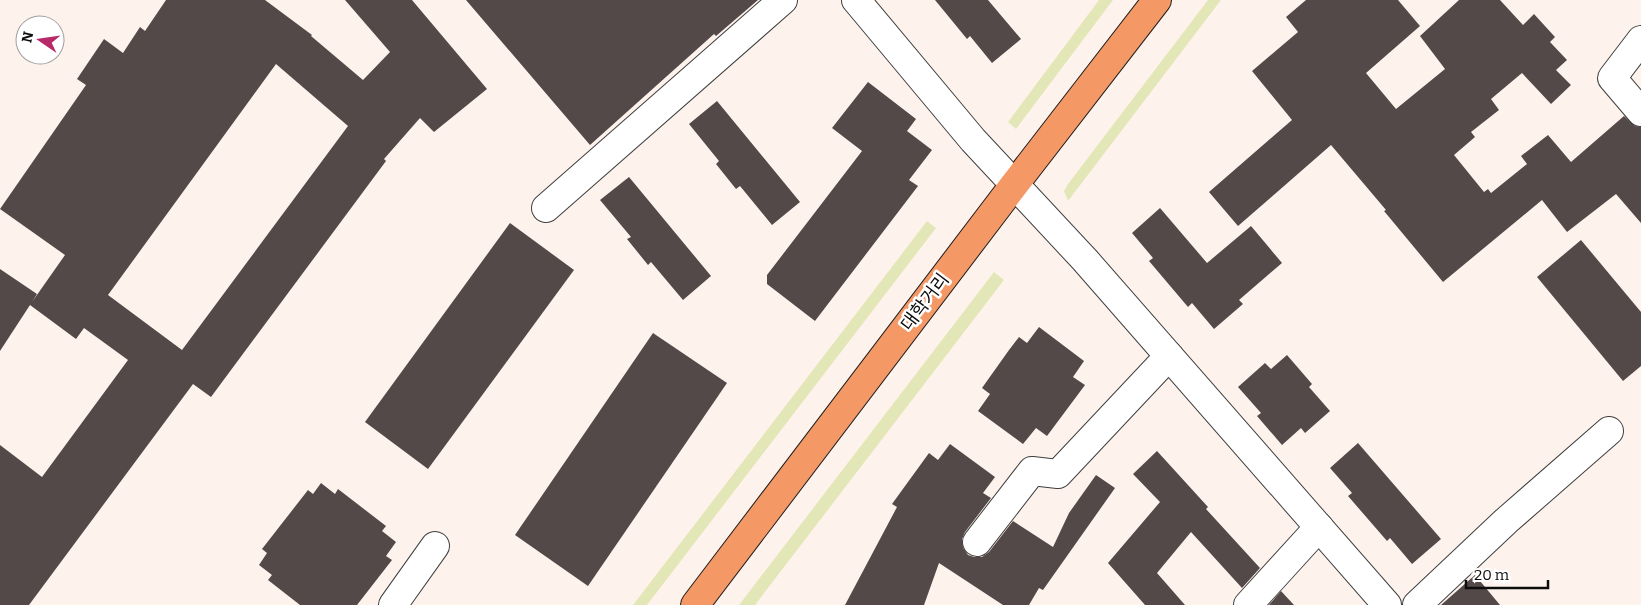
<svg xmlns="http://www.w3.org/2000/svg" width="1641" height="605" viewBox="0 0 1641 605" font-family="Bitter,'Noto Sans KR',serif">
<style>
.green{fill:#e3e7b7}
.building{fill:#544949;fill-rule:evenodd}
.lines{fill:none;stroke-linecap:round;stroke-linejoin:round}
.minor-casing{stroke:#3f3f3f;stroke-width:30}
.major-casing{stroke:#1d1d1d;stroke-width:30}
.minor{stroke:#fff;stroke-width:28}
.major{stroke:#f49866;stroke-width:28}
.labels{text-anchor:middle;stroke-width:5;stroke-linejoin:round;paint-order:stroke}
.street-label{font-size:18px;fill:#0c0c0c;stroke:#fff}
</style>
<rect width="100%" height="100%" fill="#fef3ec"/>
<g class="green">
<polygon points="1099,0 1113,0 1016,129 1008,122"/>
<polygon points="1208,0 1221,0 1068,201 1064,191 1068,184"/>
<polygon points="927,221 936,228 647,605 633,605"/>
<polygon points="994,272 1004,280 755,605 739,605"/>
</g>
<g class="building">
<path d="M 166,0 L 265,0 L 312,35 L 311,36 L 363,80 L 390,52 L 345,0 L 412,0 L 487,89 L 434,132 L 420,118 L 384,159 L 386,161 L 211,397 L 193,384 L 29,605 L 0,605 L 0,445 L 42,477 L 128,360 L 84,328 L 76,339 L 30,305 L 0,351 L 0,269 L 37,294 L 32,302 L 65,255 L 0,209 L 86,85 L 77,79 L 104,39 L 123,53 L 140,27 L 145,31 ZM 276,64 L 348,126 L 182,350 L 108,295 Z"/>
<polygon points="466,0 758,0 716,36 714,34 590,145"/>
<polygon points="935,0 988,0 1021,39 992,63 970,36 967,39"/>
<polygon points="1306,0 1398,0 1420,26 1366,73 1396,109 1445,69 1420,36 1459,0 1500,0 1523,25 1534,14 1555,37 1550,42 1567,60 1556,70 1571,85 1551,104 1522,73 1491,99 1499,110 1471,132 1475,137 1454,155 1484,192 1488,189 1491,193 1527,164 1521,156 1548,135 1571,162 1624,116 1635,126 1641,127 1641,223 1616,194 1567,232 1542,200 1443,282 1384,211 1386,210 1331,145 1238,226 1209,192 1292,120 1252,71 1298,32 1286,17"/>
<polygon points="868,82 916,119 907,131 932,150 909,180 918,186 815,321 767,284 767,275 862,151 832,128"/>
<polygon points="717,101 800,202 772,225 740,186 736,189 716,164 719,161 689,124"/>
<polygon points="629,177 711,276 683,300 651,262 648,265 627,239 631,237 600,200"/>
<polygon points="1160,208 1207,263 1251,226 1282,263 1239,300 1243,304 1214,329 1192,303 1188,307 1149,261 1153,258 1132,233"/>
<polygon points="510,223 574,270 428,469 365,422"/>
<polygon points="1581,240 1641,312 1641,366 1623,381 1537,277"/>
<polygon points="1039,327 1084,361 1073,377 1085,385 1047,436 1036,428 1023,444 978,411 990,394 982,388 1009,350 1019,337 1027,343"/>
<polygon points="653,333 727,383 588,586 515,535"/>
<polygon points="1287,355 1312,384 1309,387 1330,411 1305,433 1301,428 1282,445 1257,416 1261,413 1238,387 1265,363 1271,369"/>
<polygon points="1358,443 1441,539 1412,564 1390,538 1387,541 1348,496 1352,493 1330,468"/>
<polygon points="950,444 995,477 983,493 991,498 965,532 962,539 963,548 968,555 974,557 982,557 989,552 1013,521 1053,547 1069,513 1096,475 1115,488 1043,590 1039,588 1029,605 1003,605 939,563 924,605 845,605 897,507 892,504 929,453 938,460"/>
<polygon points="1157,451 1208,507 1206,509 1260,568 1242,588 1191,532 1157,573 1185,605 1145,605 1108,563 1160,502 1133,474"/>
<polygon points="321,483 335,494 338,489 386,526 382,531 396,542 386,556 392,560 357,605 300,605 268,580 272,575 259,565 267,553 262,549 308,490 313,494"/>
<polygon points="1475,575 1500,605 1441,605"/>
<polygon points="1281,591 1294,605 1269,605"/>
</g>
<g class="lines">
<g class="minor-casing">
<g id="minor">
<polyline points="856,0 973,140 1085,260 1387,605"/>
<polyline points="1641,40 1612,78 1641,112"/>
<polyline points="546,208 783,0"/>
<polyline points="977,542 1032,471 1058,474 1169,356"/>
<polyline points="393,605 435,546"/>
<polyline points="1248,605 1319,527"/>
<polyline points="1417,605 1506,521 1609,431"/>
</g>
</g>
<g class="major-casing">
<polyline id="major" points="695,605 1014,185 1157,0"/>
</g>
<use href="#minor" class="minor"/>
<use href="#major" class="major"/>
</g>
<g class="labels">
<g class="street-label">
<text transform="translate(925 302) rotate(-53)" y="6">대학거리</text>
</g>
</g>
<g transform="translate(40 40) rotate(283)"><circle r="24" fill="#ffffff" stroke="#9e9e9e"/>
<path d="M0-4L9 19L0 12L-9 19Z" fill="#b72969"/>
<text y="-8" font-size="14" font-weight="bold" text-anchor="middle" fill="#0c0c0c">N</text>
</g>
<path d="M1466 580v8h82v-8" fill="none" stroke="#0c0c0c" stroke-width="2.5"/>
<text x="1474" y="580" font-size="15" fill="#0c0c0c" stroke="#ffffff" stroke-width="4" paint-order="stroke">20 m</text>
</svg>
